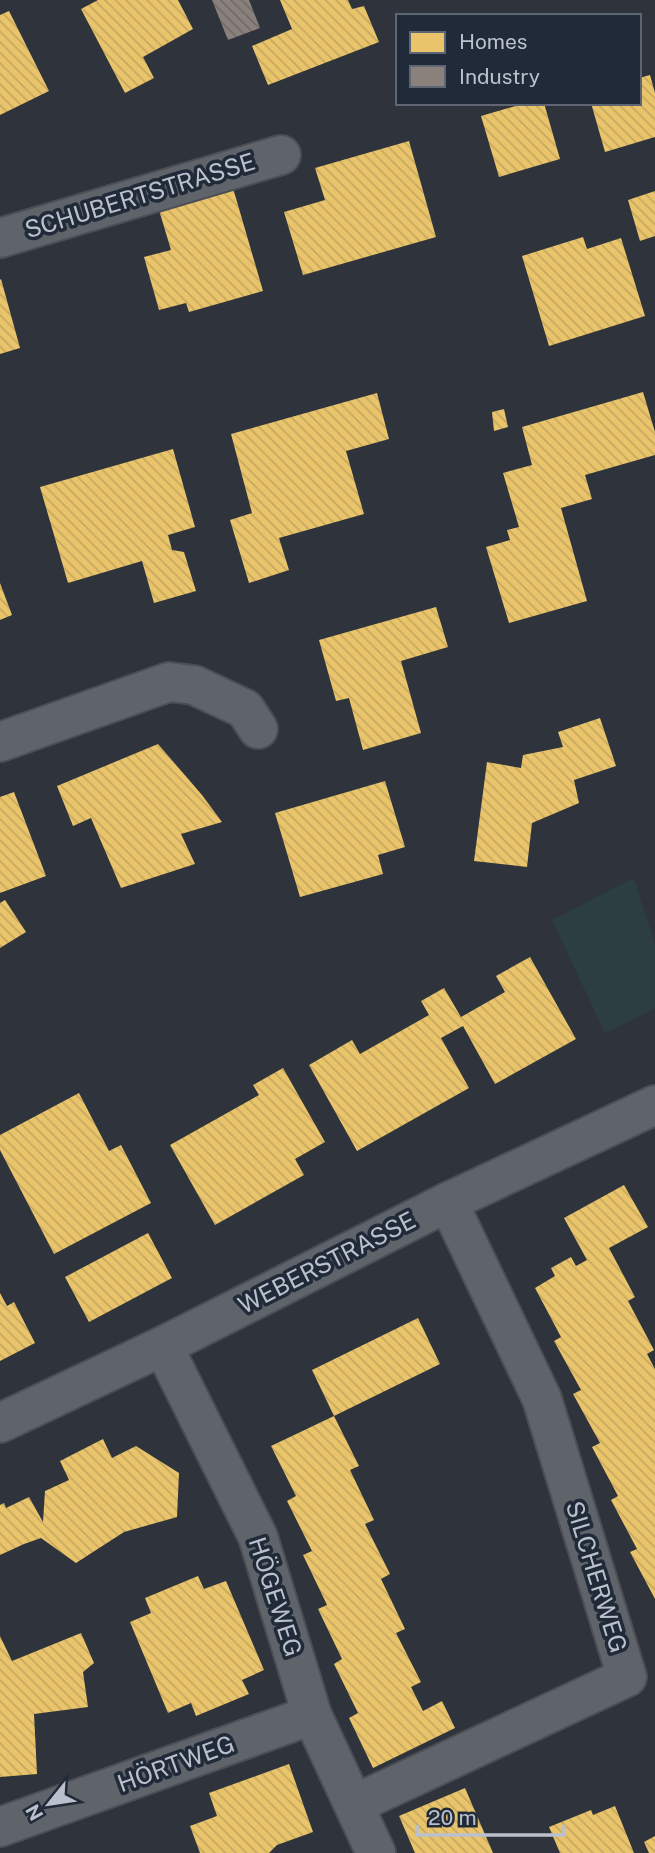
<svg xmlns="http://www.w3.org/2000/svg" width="655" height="1853" viewBox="0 0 655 1853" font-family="'Public Sans',sans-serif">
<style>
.green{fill:#2c3e42}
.homes{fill:url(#homes-back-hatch)}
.industry{fill:url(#industry-back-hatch)}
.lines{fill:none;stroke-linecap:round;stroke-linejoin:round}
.street-casing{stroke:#4b4f55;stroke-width:42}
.street{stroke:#5f636a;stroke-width:38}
.labels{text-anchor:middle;stroke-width:7;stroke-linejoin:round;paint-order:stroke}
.street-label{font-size:24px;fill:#bac1cc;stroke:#212a38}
</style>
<defs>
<pattern id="homes-back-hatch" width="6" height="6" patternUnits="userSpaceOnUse" patternTransform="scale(1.75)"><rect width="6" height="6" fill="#e9c46a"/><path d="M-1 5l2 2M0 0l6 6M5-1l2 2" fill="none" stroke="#c6a861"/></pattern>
<pattern id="industry-back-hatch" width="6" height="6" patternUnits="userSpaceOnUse" patternTransform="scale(1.75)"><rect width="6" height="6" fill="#8a817c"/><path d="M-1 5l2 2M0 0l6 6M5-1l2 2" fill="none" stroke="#716c69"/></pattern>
</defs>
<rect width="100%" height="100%" fill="#2f343c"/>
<polygon class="green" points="634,878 655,945 655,1008 605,1033 552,920"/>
<g class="homes">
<polygon points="98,0 178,0 193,29 143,57 154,78 125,93 81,9"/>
<polygon points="280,0 348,0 352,9 364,6 379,42 268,85 252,46 292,29"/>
<polygon points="9,11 49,91 0,115 0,15"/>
<polygon points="650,75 655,93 655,137 605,152 591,103 639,103 639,78"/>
<polygon points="526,103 544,103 560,159 499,177 481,116"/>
<polygon points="409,141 436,237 303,275 284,212 325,200 315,168"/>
<polygon points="233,188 263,291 189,312 186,303 159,310 144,257 171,250 159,210"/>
<polygon points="655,191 655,236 640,241 628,200"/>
<polygon points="583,237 587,249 621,238 645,316 549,346 522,256"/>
<polygon points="1,279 20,348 0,354 0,280"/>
<polygon points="643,392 655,432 655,455 585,475 592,499 561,508 587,601 509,623 486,547 510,540 507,530 519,527 503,473 532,465 522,427"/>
<polygon points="377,393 389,439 346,451 364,514 279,538 289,570 249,583 230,520 252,513 231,434"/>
<polygon points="504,409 508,427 494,431 492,412"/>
<polygon points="173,449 195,527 168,535 172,550 184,552 196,591 154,603 142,561 68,583 40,487"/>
<polygon points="0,583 12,615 0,620"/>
<polygon points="436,607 448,647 401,661 421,733 363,750 349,698 336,701 319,640"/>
<polygon points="600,718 616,766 574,780 579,803 532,823 527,867 474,861 487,762 521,768 523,755 563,747 558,732"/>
<polygon points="158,744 202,795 222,822 181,834 195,864 121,888 91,818 73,826 57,786"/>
<polygon points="385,781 405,847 378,855 383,874 300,897 275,813"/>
<polygon points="14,792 46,876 0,893 0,797"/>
<polygon points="5,900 26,932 0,948 0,903"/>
<polygon points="530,957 576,1039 495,1084 463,1026 441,1038 469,1088 357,1151 309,1065 352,1040 360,1054 429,1015 421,1001 444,988 461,1017 505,992 496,976"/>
<polygon points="283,1068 325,1142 295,1159 304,1175 215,1225 170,1145 259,1095 253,1085"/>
<polygon points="79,1093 109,1151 121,1145 151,1203 54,1254 0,1150 0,1135"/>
<polygon points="624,1185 648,1227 609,1248 635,1297 628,1301 654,1350 647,1354 655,1369 655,1599 630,1552 637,1549 611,1500 618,1496 592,1447 600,1443 573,1394 581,1390 554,1341 561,1337 535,1288 555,1276 551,1268 571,1257 576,1266 587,1260 564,1218"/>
<polygon points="148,1233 172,1278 89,1322 65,1277"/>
<polygon points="0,1293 7,1306 14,1302 35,1343 0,1361"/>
<polygon points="418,1318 440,1364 334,1416 359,1466 350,1470 374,1520 365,1524 390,1574 381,1579 405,1629 396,1633 421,1682 411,1687 423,1711 442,1701 455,1728 373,1768 349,1718 358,1713 334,1664 342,1659 318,1609 327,1605 303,1555 312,1551 287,1501 296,1496 271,1446 334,1416 312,1370"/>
<polygon points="103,1439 112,1458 136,1446 179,1473 177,1517 124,1532 76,1563 41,1538 24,1544 0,1555 0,1505 4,1503 6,1508 29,1497 43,1522 45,1491 69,1480 60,1461"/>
<polygon points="198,1576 204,1589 226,1581 264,1670 242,1680 249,1694 196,1716 191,1703 168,1713 130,1622 151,1613 145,1598"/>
<polygon points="81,1633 94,1663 83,1672 88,1707 34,1714 37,1774 0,1777 0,1636 12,1661"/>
<polygon points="289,1764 313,1832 277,1845 269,1853 200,1853 190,1826 217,1816 209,1793"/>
<polygon points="465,1788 493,1853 415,1853 399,1816"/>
<polygon points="615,1806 634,1853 560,1853 549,1827 591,1810 593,1815"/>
<polygon points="655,1836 655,1853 649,1853 644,1842"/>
</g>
<polygon class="industry" points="212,0 249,0 260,28 228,40"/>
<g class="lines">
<g class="street-casing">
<g id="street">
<polyline points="0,238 281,155"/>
<polyline points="0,742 169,682 194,685 245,709 258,729"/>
<polyline points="163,1346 258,1537 312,1715 376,1853"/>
<polyline points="0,1423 163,1346 448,1202 655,1105"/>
<polyline points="355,1804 627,1677 542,1399 448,1202"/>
<polyline points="0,1827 312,1715"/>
</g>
</g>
<use href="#street" class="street"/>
</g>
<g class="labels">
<g class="street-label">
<text transform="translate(140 196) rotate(-17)" y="8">SCHUBERTSTRASSE</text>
<text transform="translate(327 1263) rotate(-27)" y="8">WEBERSTRASSE</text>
<text transform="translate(596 1577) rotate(73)" y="8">SILCHERWEG</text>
<text transform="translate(275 1597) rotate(72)" y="8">HÖGEWEG</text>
<text transform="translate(176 1764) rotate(-20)" y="8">HÖRTWEG</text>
</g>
</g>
<rect x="396" y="14" width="245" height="91" fill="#212a38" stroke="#5e6673" stroke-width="2"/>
<rect x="410" y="32" width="35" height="21" fill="#e9c46a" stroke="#5e6673" stroke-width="2"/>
<text x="459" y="49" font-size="21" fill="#bac1cc">Homes</text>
<rect x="410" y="66" width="35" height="21" fill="#8a817c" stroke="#5e6673" stroke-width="2"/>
<text x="459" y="84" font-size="21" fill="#bac1cc">Industry</text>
<g transform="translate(49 1804) rotate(240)" stroke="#212a38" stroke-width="5" paint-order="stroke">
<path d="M0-5L12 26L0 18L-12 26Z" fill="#bac1cc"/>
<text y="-10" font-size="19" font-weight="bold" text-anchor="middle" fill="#bac1cc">N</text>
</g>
<path d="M417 1825v10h147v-10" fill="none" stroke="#bac1cc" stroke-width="3.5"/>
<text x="428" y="1825" font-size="21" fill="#bac1cc" stroke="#212a38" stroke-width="5" paint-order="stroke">20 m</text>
</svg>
